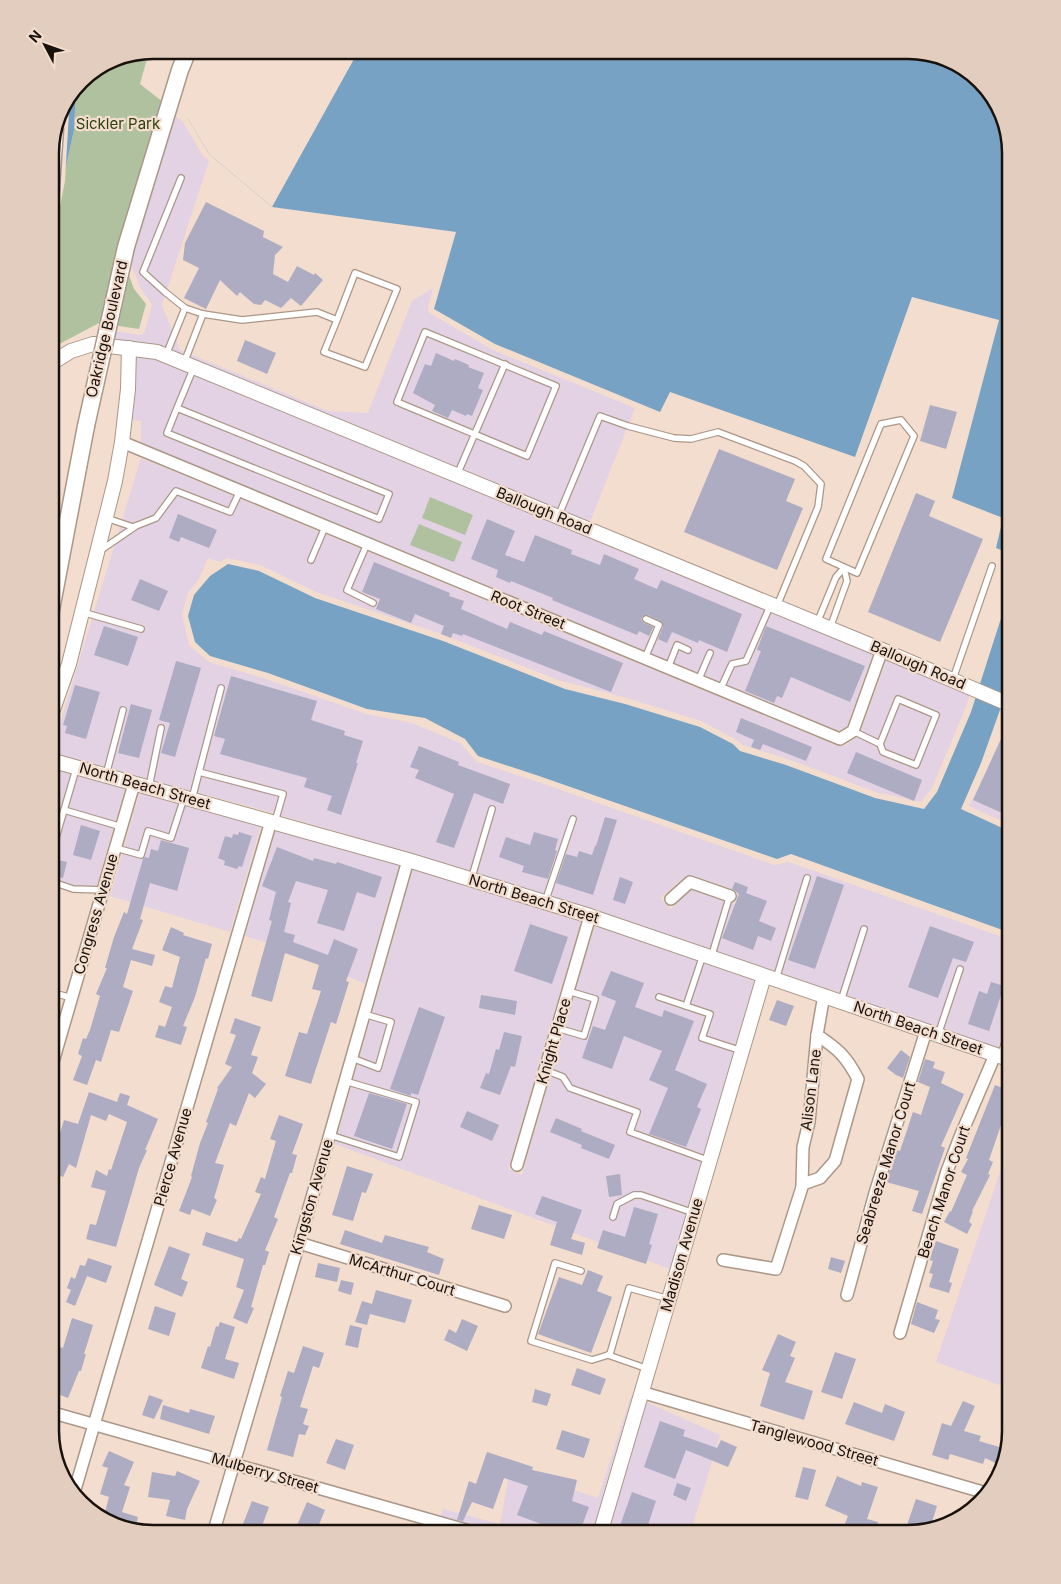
<svg xmlns="http://www.w3.org/2000/svg" width="1061" height="1584" viewBox="0 0 1061 1584" font-family="Inter,sans-serif">
<style>
.commercial{fill:#e3d2e3;fill-rule:evenodd}
.green{fill:#b0c1a0}
.water{fill:#77a2c3}
.pier{fill:#f3ddce}
.building{fill:#adacc3}
.lines{fill:none;stroke-linecap:round;stroke-linejoin:round}
.service-casing{stroke:#ab9788;stroke-width:8}
.minor-casing{stroke:#ab9788;stroke-width:14}
.tertiary-casing{stroke:#ab9788;stroke-width:16}
.secondary-casing{stroke:#ab9788;stroke-width:19}
.service{stroke:#fff;stroke-width:5.5}
.minor{stroke:#fff;stroke-width:11}
.tertiary{stroke:#fff;stroke-width:14}
.secondary{stroke:#fff;stroke-width:16}
.secondary-bridge-casing{stroke:#ab9788;stroke-width:19;stroke-linecap:butt}
.secondary-bridge{stroke:#fff;stroke-width:16}
.labels{text-anchor:middle;stroke-width:4.5;stroke-linejoin:round;paint-order:stroke}
.park-label{font-size:15px;fill:#2d4110;stroke:#f3ddce}
.street-label{font-size:15px;fill:#19120c;stroke:#f3ddce}
.rim{fill:none;stroke:#19120c;stroke-width:2.5}
</style>
<rect width="100%" height="100%" fill="#f3ddce"/>
<g class="commercial">
<polygon points="174,115 183,122 203,156 209,161 162,305 180,350 328,411 368,413 412,301 433,288 428,307 428,311 431,314 493,350 635,408 590,522 159,345 113,339 115,331 139,335 143,334 145,331 152,305 140,287 130,261"/>
<polygon points="136,357 156,359 873,653 847,726 839,731 141,443 141,421 132,420 135,390"/>
<path d="M 141,458 L 838,746 L 845,746 L 860,734 L 887,659 L 970,695 L 965,709 L 932,788 L 921,802 L 876,792 L 788,759 L 743,745 L 735,739 L 701,721 L 627,698 L 558,680 L 444,635 L 316,592 L 260,565 L 227,558 L 220,562 L 208,558 L 199,579 L 188,593 L 182,614 L 189,645 L 209,662 L 266,679 L 366,714 L 412,723 L 460,743 L 477,762 L 538,782 L 775,865 L 788,862 L 1011,940 L 1011,1053 L 832,990 L 766,970 L 585,907 L 403,851 L 266,811 L 51,753 ZM 691,875 L 738,891 L 735,904 L 692,890 L 671,909 L 660,898 L 684,877 Z"/>
<polygon points="1010,712 1011,712 1011,825 969,806 1006,732"/>
<polygon points="50,767 125,788 95,891 50,878"/>
<polygon points="140,792 261,825 230,932 110,896"/>
<polygon points="276,829 399,865 365,984 284,948 245,936"/>
<polygon points="413,869 581,921 508,1169 522,1175 595,925 755,981 670,1269 335,1144"/>
<polygon points="1011,1139 1011,1389 936,1362"/>
<polygon points="631,1396 632,1396 592,1534 506,1534 441,1516 443,1509 500,1524 510,1470 598,1498"/>
<polygon points="646,1402 720,1435 690,1534 608,1534"/>
</g>
<g class="green">
<polygon points="151,50 170,104 123,259 134,289 146,304 139,329 99,323 50,349 50,241 74,130 76,87 80,80 114,58"/>
<polygon points="430,497 473,515 465,535 422,518"/>
<polygon points="419,524 462,542 454,562 410,545"/>
</g>
<g class="water">
<polygon points="153,50 914,50 965,67 997,102 1011,153 1011,554 996,548 1003,518 952,498 999,320 912,297 855,457 670,392 660,412 495,344 434,309 456,232 272,207 209,154 188,119"/>
<polygon points="76,87 74,130 50,241 58,113"/>
<polygon points="228,564 259,571 315,598 443,641 565,689 625,704 700,727 733,744 740,751 786,765 875,798 924,809 937,792 971,712 1011,587 1011,679 981,763 961,809 1011,832 1011,933 791,854 777,859 539,776 478,756 465,739 425,718 367,709 268,673 210,656 195,642 188,616 194,595 210,576"/>
</g>
<g class="pier">
<polygon points="153,50 359,50 272,207 209,154 188,119 183,116 182,117 140,84 149,51"/>
<polygon points="70,95 65,181 53,242 50,244 50,147 58,113"/>
</g>
<g class="building">
<polygon points="206,202 264,231 263,237 283,247 275,255 273,274 288,282 297,266 314,275 315,273 323,280 301,306 291,298 281,308 265,300 261,305 254,304 240,292 237,296 220,280 206,309 184,298 199,268 183,260 185,243"/>
<polygon points="245,340 276,353 267,374 237,361"/>
<polygon points="436,353 454,361 455,359 469,365 468,367 484,373 478,388 483,390 472,416 467,414 466,416 452,410 448,418 432,411 435,405 413,393 425,364 431,366"/>
<polygon points="930,405 957,412 946,449 920,441"/>
<polygon points="719,449 795,479 786,501 803,508 777,570 684,532"/>
<polygon points="916,493 935,501 929,516 983,539 940,642 868,612"/>
<polygon points="178,514 217,530 209,548 181,537 179,542 169,538"/>
<polygon points="487,519 515,531 505,555 524,562 535,535 572,550 571,554 600,565 604,554 639,569 634,579 657,589 661,580 742,614 727,652 699,640 698,643 672,632 667,643 658,639 663,627 663,623 648,615 644,615 641,619 644,623 653,627 649,636 639,631 637,635 552,600 553,598 511,581 510,583 496,577 498,570 471,559"/>
<polygon points="374,562 450,593 449,596 464,601 461,609 507,629 510,622 542,635 544,631 623,663 611,692 463,634 462,636 453,633 451,638 441,634 444,626 415,614 411,623 376,609 380,599 362,592"/>
<polygon points="140,579 168,591 159,611 131,600"/>
<polygon points="104,626 138,637 128,666 94,655"/>
<polygon points="766,626 865,666 850,702 791,677 782,698 777,696 774,703 745,691 761,651 757,650"/>
<polygon points="176,661 201,668 175,757 161,753 170,723 159,720"/>
<polygon points="231,676 317,701 311,720 345,731 344,735 363,741 356,763 358,763 341,815 327,810 332,796 304,787 307,778 220,754 225,739 214,736"/>
<polygon points="75,685 100,692 86,739 65,733 67,726 63,725"/>
<polygon points="131,704 152,710 139,758 118,753"/>
<polygon points="1011,717 1011,817 973,800"/>
<polygon points="741,718 812,747 806,761 763,744 760,750 751,747 754,740 736,732"/>
<polygon points="419,746 459,762 458,765 510,784 503,804 474,793 454,848 436,842 454,794 415,778 419,770 410,767"/>
<polygon points="856,752 922,780 914,801 847,773"/>
<polygon points="605,817 617,820 593,895 556,883 566,854 577,857 579,851 592,855 595,846 596,846"/>
<polygon points="81,825 100,831 91,860 73,855"/>
<polygon points="239,832 252,836 242,867 239,866 237,869 224,865 225,861 218,858 225,836 232,838 233,834 238,835"/>
<polygon points="534,832 558,839 555,850 557,851 548,879 522,872 524,866 499,857 506,837 530,845"/>
<polygon points="161,840 189,848 177,891 150,883 140,919 143,920 132,949 155,955 152,966 131,960 123,987 133,991 119,1032 111,1030 101,1062 96,1060 87,1085 73,1080 82,1056 78,1054 83,1038 86,1039 90,1030 100,996 96,994 107,968 105,968 114,937 124,912 127,914 143,859 145,857 149,858 151,849 158,851"/>
<polygon points="277,847 313,861 314,858 336,864 337,862 382,877 375,898 357,892 344,931 317,923 328,890 296,881 288,902 291,903 284,932 295,935 293,942 328,955 334,939 358,949 346,981 349,982 336,1024 331,1022 311,1084 285,1076 299,1032 307,1034 321,991 312,989 319,965 285,953 272,1002 251,996 272,921 269,920 276,892 262,886"/>
<polygon points="50,858 67,862 63,878 50,875"/>
<polygon points="817,876 844,885 815,969 788,960"/>
<polygon points="620,877 633,882 625,904 613,900"/>
<polygon points="735,882 748,887 746,893 767,901 759,921 776,928 771,941 758,936 753,950 722,938 739,894 732,889"/>
<polygon points="530,924 568,937 552,984 514,971"/>
<polygon points="930,926 974,942 966,962 953,958 938,998 908,987"/>
<polygon points="171,927 184,933 183,935 212,944 208,959 206,958 195,997 183,1026 187,1027 181,1045 155,1037 159,1025 165,1027 172,1007 159,1002 165,986 172,988 180,957 162,950"/>
<polygon points="611,971 644,983 635,1007 662,1017 664,1010 694,1021 675,1070 707,1084 697,1107 701,1109 686,1147 649,1134 668,1088 649,1080 662,1051 624,1036 612,1069 582,1058 593,1026 605,1030 616,1001 601,995"/>
<polygon points="991,982 1004,986 989,1031 968,1024 979,991 987,994"/>
<polygon points="481,995 517,1001 515,1015 479,1008"/>
<polygon points="777,1000 794,1006 786,1026 769,1020"/>
<polygon points="419,1007 445,1017 418,1095 411,1093 411,1096 390,1089"/>
<polygon points="235,1018 261,1027 251,1055 258,1057 252,1073 266,1084 255,1098 249,1093 236,1126 230,1123 215,1163 224,1165 214,1198 217,1200 210,1216 192,1209 190,1215 179,1211 192,1177 191,1176 200,1143 208,1123 206,1122 218,1089 217,1088 232,1067 225,1064 236,1035 230,1033"/>
<polygon points="504,1032 522,1036 515,1067 511,1066 500,1095 480,1088 486,1073 489,1074 496,1049 499,1050"/>
<polygon points="901,1050 910,1057 903,1078 896,1075 887,1068"/>
<polygon points="925,1059 935,1062 933,1068 945,1072 941,1083 964,1094 941,1146 945,1148 922,1214 912,1211 919,1191 886,1182 896,1150 900,1151 913,1112 921,1115 930,1087 918,1082"/>
<polygon points="995,1085 1011,1091 1011,1096 989,1160 993,1162 988,1174 990,1175 972,1211 973,1211 969,1222 972,1224 967,1234 944,1222 950,1211 951,1212 967,1175 961,1172 968,1159 966,1158"/>
<polygon points="89,1092 117,1102 120,1093 130,1096 127,1105 158,1119 145,1150 147,1150 139,1168 116,1247 86,1239 90,1224 96,1225 106,1191 91,1187 96,1170 107,1176 109,1169 111,1170 127,1122 109,1114 106,1121 91,1115 76,1168 69,1164 63,1177 50,1172 50,1152 54,1153 64,1120 78,1124"/>
<polygon points="369,1093 407,1104 392,1149 354,1136"/>
<polygon points="467,1111 499,1125 492,1141 460,1127"/>
<polygon points="279,1115 303,1124 292,1154 297,1155 292,1173 290,1173 274,1217 278,1219 265,1250 269,1252 265,1265 263,1265 251,1307 254,1308 247,1324 233,1318 244,1290 236,1287 244,1259 202,1245 206,1232 237,1242 239,1238 241,1239 261,1194 255,1192 261,1177 265,1179 276,1141 270,1139"/>
<polygon points="556,1118 582,1129 581,1131 615,1145 609,1159 581,1148 582,1145 550,1132"/>
<polygon points="347,1166 373,1174 366,1193 362,1192 353,1221 332,1215"/>
<polygon points="620,1174 622,1195 609,1197 606,1176"/>
<polygon points="542,1196 582,1210 571,1239 585,1243 582,1255 550,1245 557,1222 535,1214"/>
<polygon points="479,1205 512,1215 504,1239 471,1229"/>
<polygon points="634,1207 658,1214 649,1244 652,1245 646,1264 597,1248 603,1230 625,1237"/>
<polygon points="345,1230 382,1243 385,1235 429,1247 427,1252 444,1259 439,1275 340,1244"/>
<polygon points="936,1241 959,1249 949,1282 952,1283 949,1293 929,1287 933,1274 929,1273 933,1261 929,1260"/>
<polygon points="169,1246 190,1254 181,1279 188,1282 182,1297 154,1285"/>
<polygon points="831,1257 845,1261 841,1273 828,1269"/>
<polygon points="88,1258 112,1266 106,1283 87,1276 75,1306 66,1302 71,1290 67,1288 71,1277 75,1279 80,1265 85,1266"/>
<polygon points="318,1263 340,1268 337,1282 315,1277"/>
<polygon points="588,1270 603,1276 597,1291 612,1297 591,1353 538,1334 559,1277 582,1285"/>
<polygon points="341,1280 354,1283 351,1295 338,1291"/>
<polygon points="376,1290 412,1300 405,1323 370,1314 367,1325 355,1322 362,1301 372,1304"/>
<polygon points="917,1302 938,1310 935,1319 940,1320 934,1333 911,1324"/>
<polygon points="155,1306 176,1313 169,1336 148,1329"/>
<polygon points="72,1318 93,1325 84,1354 86,1354 81,1371 79,1371 68,1398 50,1391 50,1379 56,1364 52,1363 57,1346 63,1348"/>
<polygon points="462,1319 478,1326 467,1351 444,1340 449,1329 456,1333"/>
<polygon points="220,1322 235,1327 225,1359 239,1363 234,1379 201,1368 208,1346 210,1347 216,1326 218,1327"/>
<polygon points="350,1325 362,1328 358,1348 345,1345"/>
<polygon points="778,1334 796,1342 790,1356 795,1358 785,1382 813,1391 804,1420 760,1406 770,1373 762,1370"/>
<polygon points="303,1346 324,1353 319,1368 313,1366 300,1407 308,1409 303,1424 309,1426 305,1435 299,1434 293,1457 267,1450 282,1397 280,1396 288,1371 294,1373"/>
<polygon points="835,1352 856,1359 842,1399 821,1392"/>
<polygon points="577,1368 606,1379 600,1395 571,1385"/>
<polygon points="535,1389 551,1394 547,1406 532,1402"/>
<polygon points="149,1395 163,1400 154,1419 142,1415"/>
<polygon points="963,1401 975,1406 964,1431 981,1436 979,1441 1006,1449 1002,1466 985,1458 983,1464 950,1454 948,1460 932,1455 942,1423 951,1426"/>
<polygon points="854,1402 882,1413 885,1404 905,1412 894,1441 845,1424"/>
<polygon points="163,1405 189,1413 190,1409 215,1416 209,1434 160,1419"/>
<polygon points="660,1421 685,1430 683,1436 717,1448 721,1440 737,1447 728,1467 686,1450 675,1479 644,1467"/>
<polygon points="562,1430 590,1439 584,1458 556,1449"/>
<polygon points="336,1439 354,1445 345,1470 326,1463"/>
<polygon points="109,1451 134,1462 124,1485 130,1487 122,1512 138,1517 135,1530 103,1520 109,1497 100,1494 108,1468 102,1466"/>
<polygon points="487,1452 533,1467 532,1470 577,1480 572,1501 589,1507 579,1534 568,1534 517,1515 528,1486 504,1478 493,1509 472,1502 463,1521 457,1520 469,1481 476,1484"/>
<polygon points="803,1467 816,1470 808,1500 795,1497"/>
<polygon points="177,1471 200,1481 187,1509 185,1520 166,1516 170,1500 148,1497 152,1472 175,1476"/>
<polygon points="837,1476 861,1486 862,1482 878,1487 867,1519 878,1522 875,1534 867,1534 844,1526 848,1516 825,1506"/>
<polygon points="677,1483 691,1488 686,1501 673,1495"/>
<polygon points="632,1492 656,1501 645,1534 617,1534"/>
<polygon points="916,1499 937,1506 930,1528 923,1530 907,1525"/>
<polygon points="252,1501 269,1507 259,1534 239,1534"/>
<polygon points="307,1502 325,1510 315,1534 310,1534 296,1528"/>
</g>
<g class="lines">
<g class="service-casing">
<g id="service">
<polyline points="181,178 143,272 165,292 185,308 203,314 242,320 317,312 337,320 355,273 397,289 365,367 324,352 337,320"/>
<polygon points="425,332 556,386 527,456 397,402"/>
<polyline points="166,355 185,308"/>
<polyline points="184,363 203,314"/>
<polyline points="177,408 167,433 379,519 389,494 177,408 194,367"/>
<polygon points="901,420 914,436 857,573 826,559 881,424"/>
<polyline points="457,475 505,364"/>
<polyline points="558,517 600,416 628,426 674,438 691,439 718,432 795,461 804,466 821,484 818,507 777,606"/>
<polyline points="106,518 133,527 156,518 176,491 230,512 240,491"/>
<polyline points="367,544 347,590 373,603"/>
<polyline points="101,550 136,526"/>
<polyline points="311,560 325,527"/>
<polyline points="82,612 141,629"/>
<polyline points="817,623 836,577 844,568"/>
<polyline points="830,628 847,581 844,568"/>
<polyline points="645,658 659,625 646,619"/>
<polyline points="668,668 677,645 688,650"/>
<polyline points="953,679 992,566"/>
<polyline points="698,681 710,653"/>
<polyline points="720,690 732,664 746,661 771,604"/>
<polyline points="853,731 880,744 898,699 936,715 916,765 883,752 880,744"/>
<polyline points="199,772 283,794 275,822"/>
<polyline points="106,775 123,710"/>
<polyline points="149,787 161,728"/>
<polyline points="192,799 221,688"/>
<polyline points="64,810 122,827"/>
<polyline points="50,840 55,841 76,769"/>
<polyline points="116,848 141,855 148,831 171,838 184,798"/>
<polyline points="471,880 492,809"/>
<polyline points="50,881 73,889 104,890"/>
<polyline points="545,902 573,819"/>
<polyline points="711,958 730,895"/>
<polyline points="776,979 807,878"/>
<polyline points="50,992 72,998"/>
<polyline points="659,997 686,1006 703,955"/>
<polyline points="841,1001 864,929"/>
<polyline points="686,1006 710,1014 702,1038 742,1051"/>
<polyline points="557,1028 584,1036 595,999 568,991"/>
<polyline points="50,1029 62,1033"/>
<polyline points="938,1035 960,969"/>
<polyline points="1000,1057 1011,1025"/>
<polyline points="352,1058 378,1068 391,1022 364,1014"/>
<polyline points="545,1070 563,1077 570,1088 637,1112 630,1132 710,1161"/>
<polyline points="330,1135 399,1157 416,1102 345,1081"/>
<polyline points="613,1217 617,1204 634,1195 641,1195 694,1213"/>
<polyline points="581,1271 555,1263 531,1341 592,1360 608,1355 610,1354 629,1288 669,1299"/>
<polyline points="608,1355 648,1369"/>
</g>
</g>
<g class="minor-casing">
<g id="minor">
<polyline points="122,442 840,739 853,731 882,650"/>
<polyline points="671,899 690,882 730,896"/>
<polyline points="50,1072 134,784"/>
<polyline points="517,1165 590,916"/>
<polyline points="802,1186 803,1147 809,1122 817,1035 824,995"/>
<polyline points="299,1243 505,1306"/>
<path d="M 723,1260 L 776,1269 L 803,1184 L 820,1178 L 835,1161 L 858,1079 C 846,1056 838,1049 817,1035"/>
<polyline points="847,1295 875,1193 926,1031"/>
<polyline points="900,1333 947,1171 960,1137 995,1055"/>
<polyline points="641,1392 986,1493"/>
<polyline points="50,1412 480,1534"/>
<polyline points="74,1493 271,821"/>
<polyline points="213,1534 299,1243 408,860"/>
</g>
</g>
<g class="tertiary-casing">
<g id="tertiary">
<polyline points="50,364 71,351 93,344 157,352 882,650 1011,705"/>
<polyline points="50,718 69,664 115,481 122,442 128,389 129,348"/>
<polyline points="50,760 408,860 590,916 1011,1060"/>
<polyline points="600,1534 764,976"/>
</g>
</g>
<g class="secondary-casing">
<g id="secondary">
<polyline points="50,203 55,128"/>
<polyline points="50,615 86,426"/>
</g>
</g>
<use href="#service" class="service"/>
<use href="#minor" class="minor"/>
<use href="#tertiary" class="tertiary"/>
<use href="#secondary" class="secondary"/>
<g class="secondary-bridge-casing">
<polyline id="secondary-bridge" points="86,426 126,247 180,70 188,50"/>
</g>
<use href="#secondary-bridge" class="secondary-bridge"/>
</g>
<g class="labels">
<g class="park-label">
<text x="118" y="129">Sickler Park</text>
</g>
<g class="street-label">
<text transform="translate(107 329) rotate(-77)" y="5">Oakridge Boulevard</text>
<text transform="translate(544 511) rotate(22)" y="5">Ballough Road</text>
<text transform="translate(528 610) rotate(22)" y="5">Root Street</text>
<text transform="translate(918 665) rotate(23)" y="5">Ballough Road</text>
<text transform="translate(145 786) rotate(16)" y="5">North Beach Street</text>
<text transform="translate(534 899) rotate(17)" y="5">North Beach Street</text>
<text transform="translate(96 914) rotate(-74)" y="5">Congress Avenue</text>
<text transform="translate(918 1028) rotate(19)" y="5">North Beach Street</text>
<text transform="translate(554 1041) rotate(-74)" y="5">Knight Place</text>
<text transform="translate(811 1090) rotate(-83)" y="5">Alison Lane</text>
<text transform="translate(173 1157) rotate(-74)" y="5">Pierce Avenue</text>
<text transform="translate(886 1163) rotate(-73)" y="5">Seabreeze Manor Court</text>
<text transform="translate(944 1192) rotate(-72)" y="5">Beach Manor Court</text>
<text transform="translate(312 1197) rotate(-74)" y="5">Kingston Avenue</text>
<text transform="translate(682 1255) rotate(-74)" y="5">Madison Avenue</text>
<text transform="translate(402 1275) rotate(17)" y="5">McArthur Court</text>
<text transform="translate(814 1443) rotate(16)" y="5">Tanglewood Street</text>
<text transform="translate(265 1473) rotate(16)" y="5">Mulberry Street</text>
</g>
</g>
<path d="M0 0H1061V1584H0ZM153 59H908A94 94 0 0 1 1002 153V1431A94 94 0 0 1 908 1525H153A94 94 0 0 1 59 1431V153A94 94 0 0 1 153 59Z" fill="#e2cdbe" fill-rule="evenodd"/>
<path class="rim" d="M153 59H908A94 94 0 0 1 1002 153V1431A94 94 0 0 1 908 1525H153A94 94 0 0 1 59 1431V153A94 94 0 0 1 153 59Z"/>
<g transform="translate(45 45) rotate(311)" stroke="#f3ddce" stroke-width="4" paint-order="stroke">
<path d="M0-4L9 19L0 12L-9 19Z" fill="#19120c"/>
<text y="-8" font-size="14" font-weight="bold" text-anchor="middle" fill="#19120c">N</text>
</g>
</svg>
